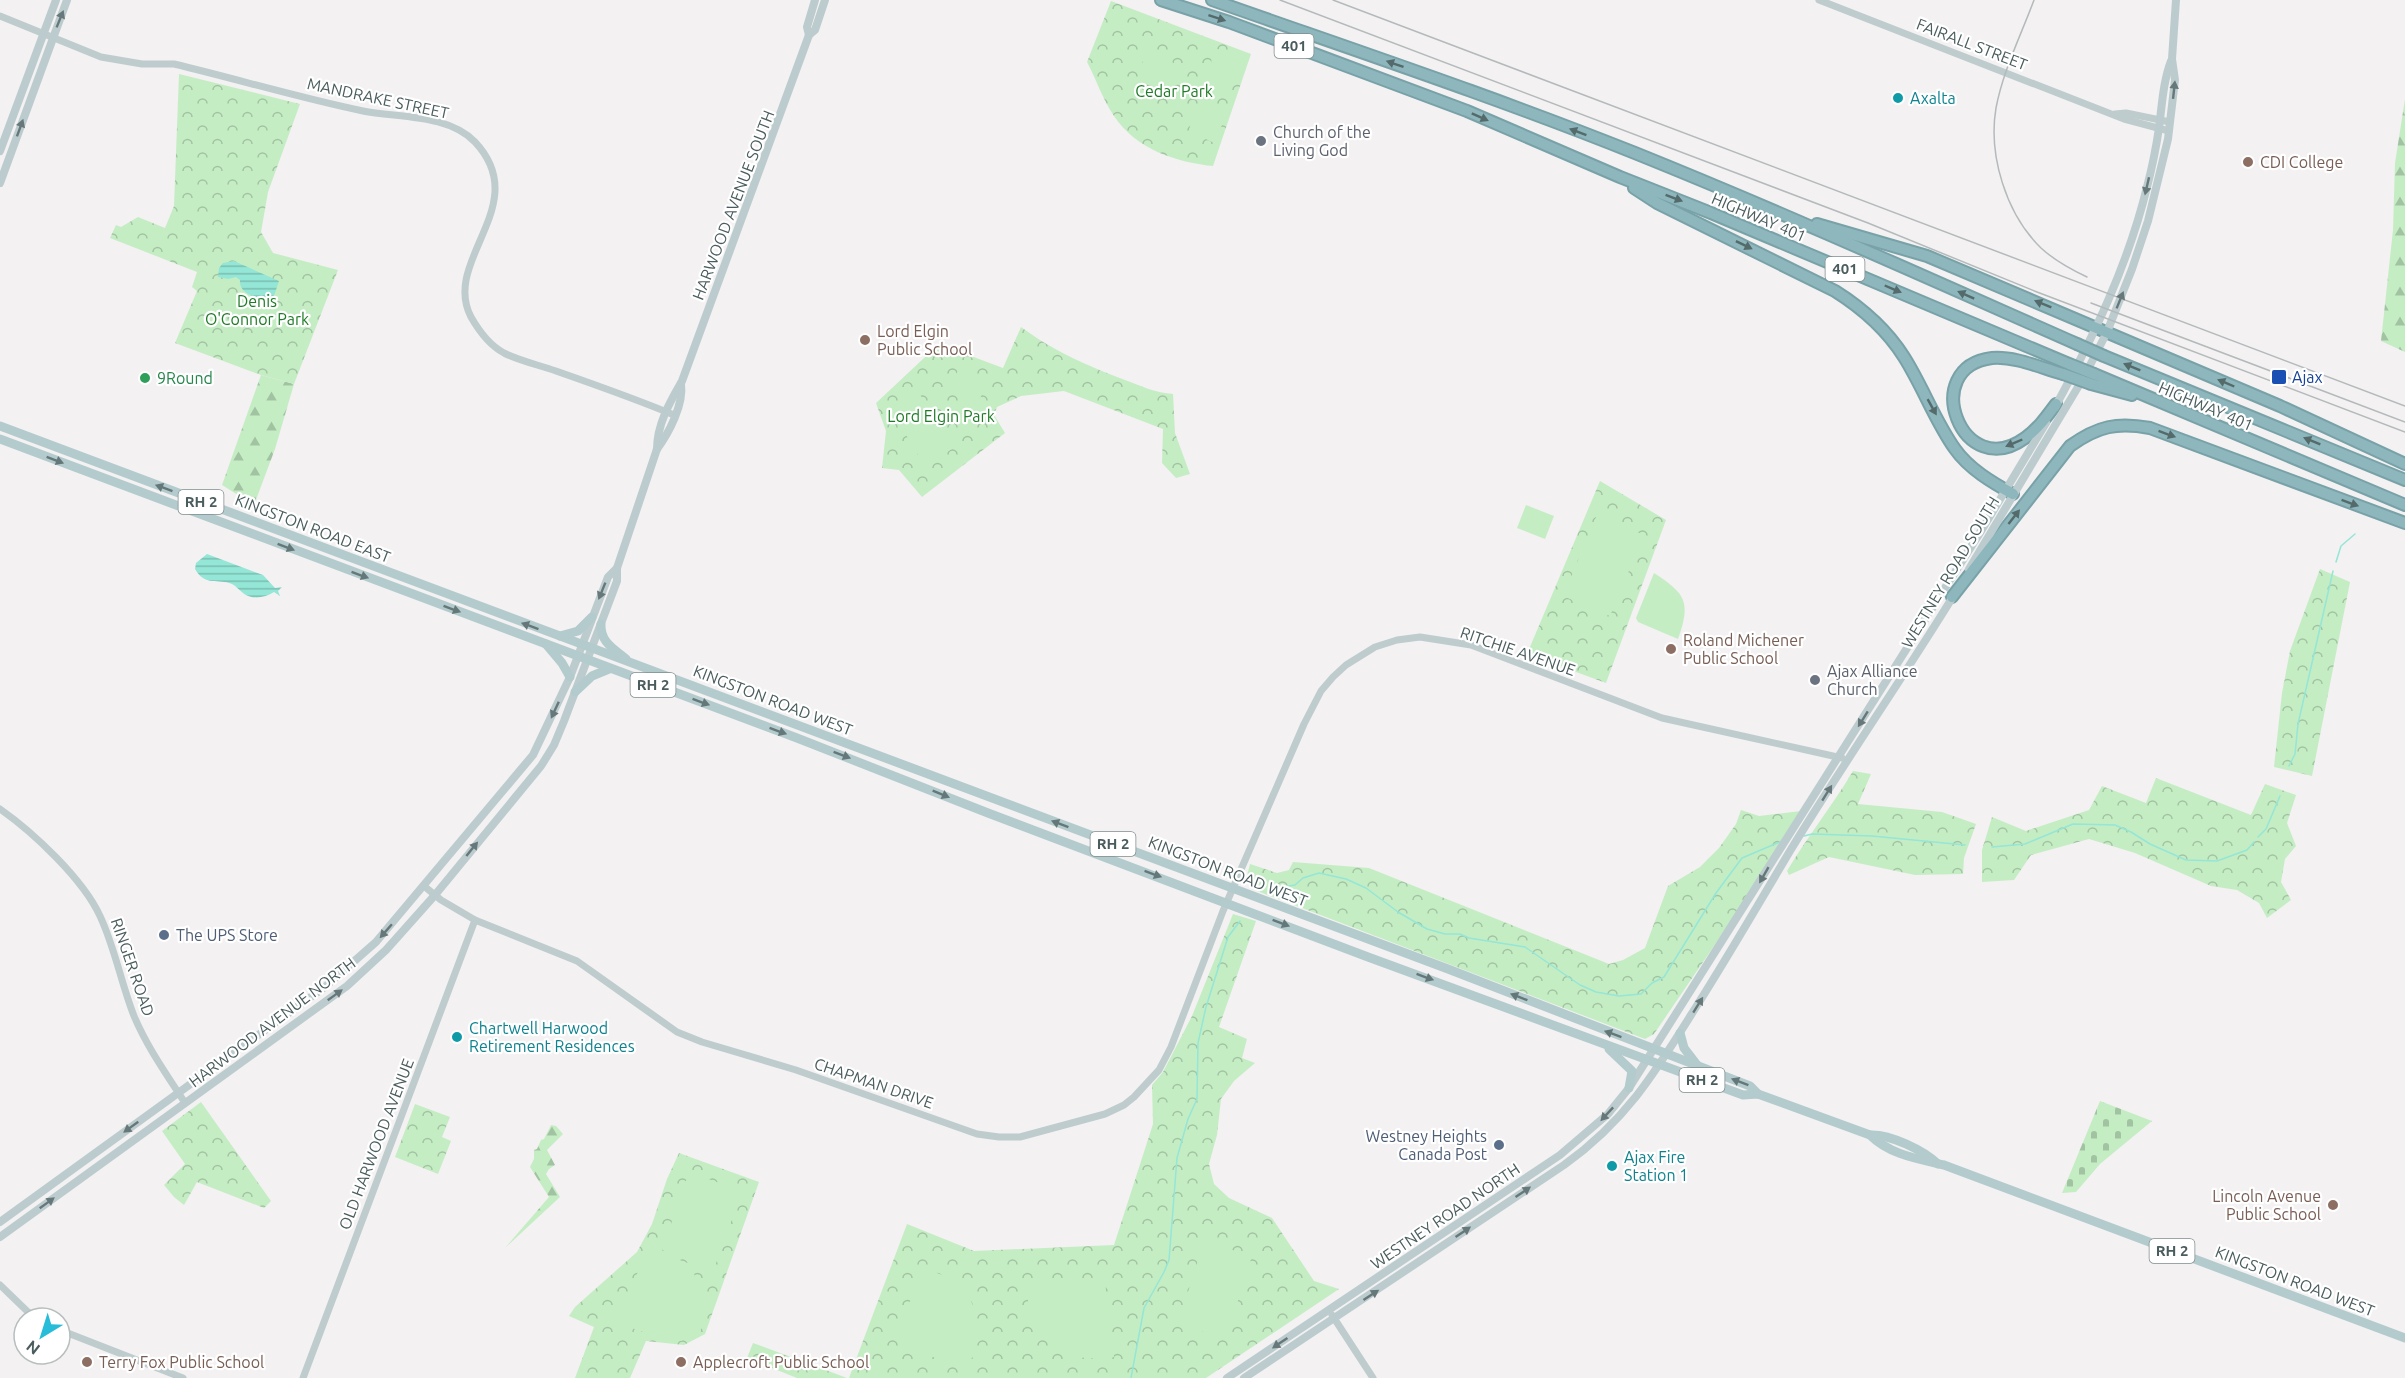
<svg xmlns="http://www.w3.org/2000/svg" width="2405" height="1378" viewBox="0 0 2405 1378" font-family="Ubuntu,sans-serif">
<style>
.forest{fill:url(#forest-firs)}
.cemetery{fill:url(#cemetery-stones)}
.park{fill:url(#park-crowns)}
.pitch{fill:#c5edc4}
.water{fill:url(#water-rules)}
.lines{fill:none;stroke-linecap:round;stroke-linejoin:round}
.stream{stroke:#94e6d6;stroke-width:1.5}
.motorway-casing{stroke:#78a2a7;stroke-width:14}
.tertiary{stroke:#becccd;stroke-width:7}
.secondary{stroke:#bcccce;stroke-width:8}
.primary{stroke:#b3cbcd;stroke-width:9}
.motorway{stroke:#8db7bc;stroke-width:10}
.rail{stroke:#b4b9bb;stroke-width:1.5}
.motorway-bridge-casing{stroke:#78a2a7;stroke-width:14;stroke-linecap:butt}
.motorway-bridge{stroke:#8db7bc;stroke-width:10}
.oneway{fill:#546a6b}
.oneway2{fill:#667879}
.oneway3{fill:#647879}
.culture-dot{fill:#0f9aa8;stroke:#fff;stroke-width:2}
.worship-dot{fill:#6b7280;stroke:#fff;stroke-width:2}
.education-dot{fill:#8d6e63;stroke:#fff;stroke-width:2}
.transit-dot{fill:#1a4fb4;stroke:#fff;stroke-width:2}
.leisure-dot{fill:#2e9e5b;stroke:#fff;stroke-width:2}
.service-dot{fill:#5c6f8a;stroke:#fff;stroke-width:2}
.labels{text-anchor:middle;stroke-width:4.5;stroke-linejoin:round;paint-order:stroke}
.shield{fill:#fff;stroke:#808d8e;stroke-width:1.5}
.shield-label{font-size:15px;font-weight:bold;fill:#4a5c5d}
.street-label{font-size:16px;fill:#4a5c5d;stroke:#fff}
.park-label{font-size:16px;fill:#1f7b27;stroke:#fff}
.culture-label{font-size:16px;fill:#0d838f;stroke:#fff;text-anchor:start}
.worship-label{font-size:16px;fill:#5b616d;stroke:#fff;text-anchor:start}
.education-label{font-size:16px;fill:#785e54;stroke:#fff;text-anchor:start}
.transit-label{font-size:16px;fill:#164399;stroke:#fff;text-anchor:start}
.leisure-label{font-size:16px;fill:#27864d;stroke:#fff;text-anchor:start}
.service-label{font-size:16px;fill:#4e5e75;stroke:#fff;text-anchor:start}
</style>
<defs>
<pattern id="forest-firs" width="22" height="20" patternUnits="userSpaceOnUse" patternTransform="scale(1.5)"><rect width="22" height="20" fill="#c5edc4"/><path d="M5 1l3.5 6h-7zM16 11l3.5 6h-7z" fill="#a2c3a2"/></pattern>
<pattern id="cemetery-stones" width="16" height="16" patternUnits="userSpaceOnUse" patternTransform="scale(1.5)"><rect width="16" height="16" fill="#c5edc4"/><path d="M2 7V4a2 2 0 0 1 4 0v3zM10 15v-3a2 2 0 0 1 4 0v3z" fill="#a2c3a2"/></pattern>
<pattern id="park-crowns" width="20" height="18" patternUnits="userSpaceOnUse" patternTransform="scale(1.5)"><rect width="20" height="18" fill="#c5edc4"/><path d="M2 6a3 3 0 1 1 6 0M12 15a3 3 0 1 1 6 0" fill="none" stroke="#a2c3a2"/></pattern>
<pattern id="water-rules" width="6" height="5" patternUnits="userSpaceOnUse" patternTransform="scale(1.5)"><rect width="6" height="5" fill="#94e6d6"/><path d="M0 2.5h6" fill="none" stroke="#7bbeb1"/></pattern>
</defs>
<rect width="100%" height="100%" fill="#f3f1f2"/>
<g class="forest">
<polygon points="2405,99 2405,352 2381,341 2393,230 2395,163"/>
<polygon points="261,375 294,384 275,449 254,505 222,485"/>
<polygon points="551,1125 556,1126 563,1134 547,1150 555,1165 549,1169 546,1174 560,1197 505,1248 549,1197 530,1167 534,1159 534,1150 537,1149 541,1140 544,1139"/>
</g>
<polygon class="cemetery" points="2100,1101 2152,1121 2100,1164 2076,1192 2062,1193"/>
<g class="park">
<path d="M 1111,1 L 1251,54 L 1213,166 C 1175,162 1136,149 1114,116 C 1103,100 1096,79 1087,62 Z"/>
<polygon points="179,74 300,104 268,192 261,232 273,253 338,270 294,384 261,375 175,343 197,291 192,287 197,272 110,238 116,225 121,227 138,217 165,228 174,206"/>
<path d="M 1021,327 C 1055,352 1086,365 1125,380 C 1141,386 1156,393 1173,394 L 1175,433 L 1190,474 L 1176,478 L 1162,463 L 1163,429 L 1064,391 L 1021,396 L 997,407 L 994,415 L 1005,433 L 922,497 L 899,470 L 882,468 L 886,431 L 876,403 L 939,344 L 1003,368 Z"/>
<polygon points="1600,481 1666,520 1606,683 1527,654"/>
<polygon points="2320,569 2350,582 2312,776 2274,767 2282,693 2290,651"/>
<path d="M 1853,771 L 1871,774 L 1858,804 L 1942,812 L 1976,824 L 1964,858 L 1963,874 L 1915,875 L 1829,857 L 1789,875 L 1787,871 C 1808,836 1832,806 1853,771 Z"/>
<polygon points="2156,778 2251,815 2265,784 2296,795 2287,823 2296,846 2285,859 2281,882 2291,900 2267,918 2259,903 2237,890 2211,886 2135,853 2089,839 2031,855 2014,880 1982,882 1982,850 1992,817 2026,831 2089,810 2102,786 2146,803"/>
<polygon points="1741,810 1759,816 1801,811 1746,899 1654,1034 1645,1039 1252,889 1246,880 1250,864 1277,873 1289,870 1293,862 1369,868 1609,964 1623,960 1645,948 1668,886 1700,867 1719,848 1736,824"/>
<polygon points="1233,914 1256,921 1219,1027 1247,1039 1242,1058 1255,1063 1234,1081 1221,1099 1217,1135 1209,1164 1214,1184 1229,1198 1272,1218 1314,1281 1339,1289 1206,1378 849,1378 907,1224 974,1251 1114,1245 1153,1124 1152,1085 1163,1072 1192,1016"/>
<polygon points="201,1102 271,1201 264,1208 197,1182 184,1205 174,1197 164,1185 185,1164 162,1131"/>
<polygon points="415,1104 450,1117 442,1137 451,1141 438,1174 395,1157"/>
<polygon points="679,1153 759,1182 705,1334 684,1345 646,1341 630,1378 575,1378 594,1327 569,1316 575,1307 637,1252 652,1224 667,1179"/>
<polygon points="753,1343 847,1378 797,1378 747,1358"/>
</g>
<g class="pitch">
<path d="M 1218,49 L 1247,58 L 1242,77 L 1237,83 C 1212,83 1208,74 1213,51 Z"/>
<path d="M 1163,51 C 1173,59 1175,63 1172,76 L 1163,81 L 1152,83 L 1146,74 L 1141,57 Z"/>
<polygon points="1199,109 1213,110 1227,117 1212,142 1189,131 1192,117"/>
<polygon points="959,369 966,369 988,380 979,401 969,403 954,391 953,379"/>
<polygon points="918,391 952,449 924,465 890,408"/>
<polygon points="1526,505 1554,516 1545,539 1517,528"/>
<polygon points="1597,515 1644,535 1610,616 1563,596"/>
<path d="M 1654,573 C 1686,594 1691,602 1678,639 L 1638,622 L 1636,618 Z"/>
<polygon points="689,1172 742,1191 714,1269 662,1250"/>
<polygon points="1204,1241 1252,1256 1226,1339 1178,1324"/>
<polygon points="649,1248 690,1264 708,1308 700,1332 681,1341 657,1337 618,1323 616,1319"/>
<polygon points="923,1268 948,1277 971,1301 975,1311 979,1338 967,1371 897,1342 896,1338"/>
<path d="M 1103,1279 L 1105,1282 L 1114,1357 C 1057,1365 1028,1339 1026,1281 Z"/>
</g>
<g class="water">
<path d="M 234,261 L 279,281 L 274,296 L 261,300 C 251,295 239,292 240,280 L 236,277 L 228,279 L 218,277 L 219,268 L 223,263 Z"/>
<path d="M 207,554 L 263,575 L 275,588 L 282,587 L 278,591 L 280,596 L 274,592 C 265,598 251,600 243,593 C 239,590 236,586 232,584 C 218,578 205,587 195,569 L 196,563 Z"/>
</g>
<g class="lines">
<g class="stream">
<polyline points="2336,562 2341,546 2355,534"/>
<polyline points="2289,766 2295,754 2298,724 2333,571"/>
<polyline points="1804,836 1812,834 1872,836 1965,845"/>
<polyline points="2258,837 2266,829 2280,796"/>
<polyline points="1992,847 2025,844 2073,824 2115,825 2131,832 2150,844 2186,860 2217,861 2247,850 2254,842"/>
<polyline points="1283,887 1295,885 1303,878 1319,873 1346,879 1366,888 1398,912 1427,929 1445,934 1460,934 1469,938 1525,947 1580,985 1596,992 1619,996 1641,994 1652,983 1664,977 1716,893 1742,858 1782,841"/>
<polyline points="1131,1378 1144,1308 1164,1272 1169,1260 1177,1158 1188,1119 1197,1099 1198,1043 1206,1007 1228,937 1240,921"/>
</g>
<g class="motorway-casing">
<g id="motorway">
<polyline points="1161,0 1229,22 1467,111 1620,177 1711,213 2069,364"/>
<path d="M 1212,0 C 1354,50 1495,97 1635,153 C 1784,213 1930,279 2077,344"/>
<path d="M 1634,188 L 1657,203 L 1835,291 C 1862,308 1887,330 1904,357 C 1923,387 1935,421 1955,449 C 1969,469 1993,483 2013,494"/>
<polyline points="1817,224 1927,256 2280,406 2405,464"/>
<polyline points="2104,356 2405,480"/>
<polyline points="2094,374 2405,505"/>
<polyline points="2091,384 2132,395"/>
<path d="M 2056,404 C 2047,416 2038,429 2025,438 C 1962,484 1918,367 1992,358 C 2015,356 2041,368 2063,374"/>
<path d="M 1952,597 L 2070,446 C 2098,426 2117,422 2150,428 L 2405,523"/>
</g>
</g>
<g class="tertiary">
<polyline points="1819,0 2124,119 2169,131"/>
<path d="M 0,16 L 101,57 L 142,64 L 174,64 C 237,79 300,98 363,111 C 399,118 448,114 475,142 C 534,205 441,260 471,317 C 479,331 489,345 504,353 C 520,361 539,365 556,371 C 596,385 636,399 674,415"/>
<polyline points="2115,114 2126,113 2170,122"/>
<path d="M 0,809 C 33,832 83,879 100,916 C 115,948 121,983 134,1016 C 147,1047 167,1075 185,1103"/>
<polyline points="424,886 441,900 475,920 577,961 677,1032 702,1042 796,1070 977,1134 999,1137 1020,1137 1105,1114 1124,1105 1134,1097 1159,1070 1171,1047 1223,911 1304,724 1321,691 1333,677 1346,665 1375,647 1397,640 1420,637 1471,645 1662,718 1842,758"/>
<polyline points="0,1285 27,1311 37,1318"/>
<polyline points="1332,1315 1373,1378"/>
<polyline points="60,1330 183,1378"/>
<polyline points="303,1378 475,920"/>
</g>
<g class="secondary">
<polyline points="809,35 815,30 825,0"/>
<polyline points="0,151 56,0"/>
<polyline points="0,183 67,0"/>
<path d="M 2055,407 C 2093,338 2128,265 2147,187 C 2152,168 2156,148 2159,128 C 2162,105 2163,82 2171,61"/>
<path d="M 657,449 C 669,433 684,404 681,384"/>
<polyline points="1969,569 2084,377 2107,332 2132,269 2148,221 2168,139 2175,80 2172,59 2176,0"/>
<polyline points="0,1222 326,986 376,942 533,755 570,677 608,577 617,568"/>
<path d="M 0,1237 L 347,986 L 386,950 L 435,895 L 541,766 L 554,745 L 564,721 L 617,581 L 617,568 L 657,449 C 657,424 670,402 682,381 L 809,35 L 807,27 L 815,0"/>
<polyline points="1227,1378 1560,1155 1608,1114 1629,1088 1981,531 2046,423"/>
<path d="M 1244,1378 L 1564,1165 C 1627,1120 1656,1071 1696,1007 C 1729,955 1759,903 1790,851 C 1843,764 1901,681 1954,595"/>
</g>
<g class="primary">
<polyline points="0,426 1448,969 1750,1086 1758,1094"/>
<path d="M 0,439 L 797,738 L 988,813 L 1368,957 L 1743,1095 L 1758,1094 L 1870,1135 C 1890,1155 1919,1159 1944,1165 L 2405,1338"/>
<path d="M 601,624 C 600,642 614,649 626,659"/>
<polyline points="560,636 578,631 592,617"/>
<polyline points="546,644 562,663 570,677"/>
<polyline points="575,692 592,676 609,669"/>
<polyline points="1680,1033 1684,1048 1697,1065"/>
<polyline points="1609,1049 1632,1071 1629,1088"/>
<path d="M 1870,1135 C 1890,1134 1923,1150 1938,1164"/>
</g>
<use href="#motorway" class="motorway"/>
<g class="rail">
<polyline points="1280,0 1868,223 2037,292 2405,432"/>
<polyline points="1333,0 2405,406"/>
<path d="M 2034,0 C 2021,35 2003,71 1996,108 C 1988,155 2006,214 2041,248 C 2054,260 2070,269 2087,277"/>
<polyline points="2091,303 2405,422"/>
</g>
<g class="motorway-bridge-casing">
<g id="motorway-bridge">
<polyline points="2077,344 2104,356"/>
<polyline points="2069,364 2094,374"/>
<polyline points="2063,374 2091,384"/>
</g>
</g>
<use href="#motorway-bridge" class="motorway-bridge"/>
</g>
<defs><path id="oneway-solid" d="M-6-.8H1V-3.2L6.5 0L1 3.2V.8H-6Z" transform="scale(1.5)"/></defs>
<g class="oneway">
<use href="#oneway-solid" transform="translate(1217 18) rotate(18)"/>
<use href="#oneway-solid" transform="translate(1395 64) rotate(-161)"/>
<use href="#oneway-solid" transform="translate(1480 117) rotate(24)"/>
<use href="#oneway-solid" transform="translate(1578 132) rotate(-159)"/>
<use href="#oneway-solid" transform="translate(1674 198) rotate(21)"/>
<use href="#oneway-solid" transform="translate(1744 245) rotate(26)"/>
<use href="#oneway-solid" transform="translate(1893 289) rotate(23)"/>
<use href="#oneway-solid" transform="translate(1966 295) rotate(-156)"/>
<use href="#oneway-solid" transform="translate(2043 304) rotate(-158)"/>
<use href="#oneway-solid" transform="translate(2132 367) rotate(-158)"/>
<use href="#oneway-solid" transform="translate(2226 383) rotate(-157)"/>
<use href="#oneway-solid" transform="translate(1932 407) rotate(61)"/>
<use href="#oneway-solid" transform="translate(2167 434) rotate(20)"/>
<use href="#oneway-solid" transform="translate(2312 441) rotate(-158)"/>
<use href="#oneway-solid" transform="translate(2014 443) rotate(157)"/>
<use href="#oneway-solid" transform="translate(2350 503) rotate(20)"/>
<use href="#oneway-solid" transform="translate(2014 517) rotate(-52)"/>
</g>
<g class="oneway2">
<use href="#oneway-solid" transform="translate(60 19) rotate(-68)"/>
<use href="#oneway-solid" transform="translate(2174 90) rotate(-84)"/>
<use href="#oneway-solid" transform="translate(20 128) rotate(-70)"/>
<use href="#oneway-solid" transform="translate(2147 186) rotate(103)"/>
<use href="#oneway-solid" transform="translate(2120 300) rotate(-68)"/>
<use href="#oneway-solid" transform="translate(602 591) rotate(112)"/>
<use href="#oneway-solid" transform="translate(555 710) rotate(115)"/>
<use href="#oneway-solid" transform="translate(1863 719) rotate(122)"/>
<use href="#oneway-solid" transform="translate(1827 793) rotate(-58)"/>
<use href="#oneway-solid" transform="translate(472 849) rotate(-51)"/>
<use href="#oneway-solid" transform="translate(1764 875) rotate(120)"/>
<use href="#oneway-solid" transform="translate(386 931) rotate(131)"/>
<use href="#oneway-solid" transform="translate(335 995) rotate(-36)"/>
<use href="#oneway-solid" transform="translate(1698 1005) rotate(-58)"/>
<use href="#oneway-solid" transform="translate(1607 1114) rotate(133)"/>
<use href="#oneway-solid" transform="translate(131 1127) rotate(144)"/>
<use href="#oneway-solid" transform="translate(1523 1192) rotate(-34)"/>
<use href="#oneway-solid" transform="translate(47 1203) rotate(-36)"/>
<use href="#oneway-solid" transform="translate(1463 1232) rotate(-34)"/>
<use href="#oneway-solid" transform="translate(1371 1295) rotate(-33)"/>
<use href="#oneway-solid" transform="translate(1280 1343) rotate(146)"/>
</g>
<g class="oneway3">
<use href="#oneway-solid" transform="translate(55 460) rotate(21)"/>
<use href="#oneway-solid" transform="translate(164 488) rotate(-160)"/>
<use href="#oneway-solid" transform="translate(286 547) rotate(21)"/>
<use href="#oneway-solid" transform="translate(360 575) rotate(20)"/>
<use href="#oneway-solid" transform="translate(452 609) rotate(20)"/>
<use href="#oneway-solid" transform="translate(530 626) rotate(-160)"/>
<use href="#oneway-solid" transform="translate(701 702) rotate(20)"/>
<use href="#oneway-solid" transform="translate(778 731) rotate(20)"/>
<use href="#oneway-solid" transform="translate(842 755) rotate(21)"/>
<use href="#oneway-solid" transform="translate(941 794) rotate(22)"/>
<use href="#oneway-solid" transform="translate(1060 824) rotate(-159)"/>
<use href="#oneway-solid" transform="translate(1153 874) rotate(20)"/>
<use href="#oneway-solid" transform="translate(1281 923) rotate(21)"/>
<use href="#oneway-solid" transform="translate(1425 977) rotate(20)"/>
<use href="#oneway-solid" transform="translate(1519 997) rotate(-159)"/>
<use href="#oneway-solid" transform="translate(1613 1034) rotate(-160)"/>
<use href="#oneway-solid" transform="translate(1740 1082) rotate(-159)"/>
</g>
<g class="culture-dot">
<circle cx="1898" cy="98" r="6"/>
<circle cx="457" cy="1037" r="6"/>
<circle cx="1612" cy="1166" r="6"/>
</g>
<g class="worship-dot">
<circle cx="1261" cy="141" r="6"/>
<circle cx="1815" cy="680" r="6"/>
</g>
<g class="education-dot">
<circle cx="2248" cy="162" r="6"/>
<circle cx="865" cy="340" r="6"/>
<circle cx="1671" cy="649" r="6"/>
<circle cx="2333" cy="1205" r="6"/>
<circle cx="87" cy="1362" r="6"/>
<circle cx="681" cy="1362" r="6"/>
</g>
<rect class="transit-dot" x="2271" y="369" width="16" height="16" rx="3"/>
<circle class="leisure-dot" cx="145" cy="378" r="6"/>
<g class="service-dot">
<circle cx="164" cy="935" r="6"/>
<circle cx="1499" cy="1145" r="6"/>
</g>
<g class="labels">
<g class="shield">
<rect x="1274.5" y="34" width="39" height="24" rx="4.5"/>
<rect x="1825.5" y="257" width="39" height="24" rx="4.5"/>
<rect x="178.5" y="490" width="45" height="24" rx="4.5"/>
<rect x="630.5" y="673" width="45" height="24" rx="4.5"/>
<rect x="1090.5" y="832" width="45" height="24" rx="4.5"/>
<rect x="1679.5" y="1068" width="45" height="24" rx="4.5"/>
<rect x="2149.5" y="1239" width="45" height="24" rx="4.5"/>
</g>
<g class="shield-label">
<text x="1294" y="51">401</text>
<text x="1845" y="274">401</text>
<text x="201" y="507">RH 2</text>
<text x="653" y="690">RH 2</text>
<text x="1113" y="849">RH 2</text>
<text x="1702" y="1085">RH 2</text>
<text x="2172" y="1256">RH 2</text>
</g>
<g class="street-label">
<text transform="translate(1972 44) rotate(21)" y="6">FAIRALL STREET</text>
<text transform="translate(378 98) rotate(12)" y="6">MANDRAKE STREET</text>
<text transform="translate(733 205) rotate(-69)" y="6">HARWOOD AVENUE SOUTH</text>
<text transform="translate(1759 217) rotate(23)" y="6">HIGHWAY 401</text>
<text transform="translate(2206 406) rotate(23)" y="6">HIGHWAY 401</text>
<text transform="translate(313 528) rotate(21)" y="6">KINGSTON ROAD EAST</text>
<text transform="translate(1950 572) rotate(-59)" y="6">WESTNEY ROAD SOUTH</text>
<text transform="translate(1518 651) rotate(19)" y="6">RITCHIE AVENUE</text>
<text transform="translate(773 700) rotate(21)" y="6">KINGSTON ROAD WEST</text>
<text transform="translate(1228 871) rotate(21)" y="6">KINGSTON ROAD WEST</text>
<text transform="translate(133 967) rotate(71)" y="6">RINGER ROAD</text>
<text transform="translate(272 1022) rotate(-37)" y="6">HARWOOD AVENUE NORTH</text>
<text transform="translate(874 1083) rotate(19)" y="6">CHAPMAN DRIVE</text>
<text transform="translate(376 1144) rotate(-69)" y="6">OLD HARWOOD AVENUE</text>
<text transform="translate(1445 1216) rotate(-34)" y="6">WESTNEY ROAD NORTH</text>
<text transform="translate(2295 1281) rotate(21)" y="6">KINGSTON ROAD WEST</text>
</g>
<g class="park-label">
<text x="1174" y="97">Cedar Park</text>
<text x="257" y="307">Denis<tspan x="257" dy="18">O'Connor Park</tspan></text>
<text x="941" y="422">Lord Elgin Park</text>
</g>
<g class="culture-label">
<text x="1910" y="104">Axalta</text>
<text x="469" y="1034">Chartwell Harwood<tspan x="469" dy="18">Retirement Residences</tspan></text>
<text x="1624" y="1163">Ajax Fire<tspan x="1624" dy="18">Station 1</tspan></text>
</g>
<g class="worship-label">
<text x="1273" y="138">Church of the<tspan x="1273" dy="18">Living God</tspan></text>
<text x="1827" y="677">Ajax Alliance<tspan x="1827" dy="18">Church</tspan></text>
</g>
<g class="education-label">
<text x="2260" y="168">CDI College</text>
<text x="877" y="337">Lord Elgin<tspan x="877" dy="18">Public School</tspan></text>
<text x="1683" y="646">Roland Michener<tspan x="1683" dy="18">Public School</tspan></text>
<text x="2321" y="1202" text-anchor="end">Lincoln Avenue<tspan x="2321" dy="18">Public School</tspan></text>
<text x="99" y="1368">Terry Fox Public School</text>
<text x="693" y="1368">Applecroft Public School</text>
</g>
<g class="transit-label">
<text x="2292" y="383">Ajax</text>
</g>
<g class="leisure-label">
<text x="157" y="384">9Round</text>
</g>
<g class="service-label">
<text x="176" y="941">The UPS Store</text>
<text x="1487" y="1142" text-anchor="end">Westney Heights<tspan x="1487" dy="18">Canada Post</tspan></text>
</g>
</g>
<g transform="translate(42 1336) rotate(218)"><circle r="28" fill="#ffffff" stroke="#b7bebe" stroke-width="1.5"/>
<path d="M0-4.5L10 22L0 15L-10 22Z" fill="#27bdd8"/>
<text y="-9" font-size="16" font-weight="bold" text-anchor="middle" fill="#4a5c5d">N</text>
</g>
</svg>
